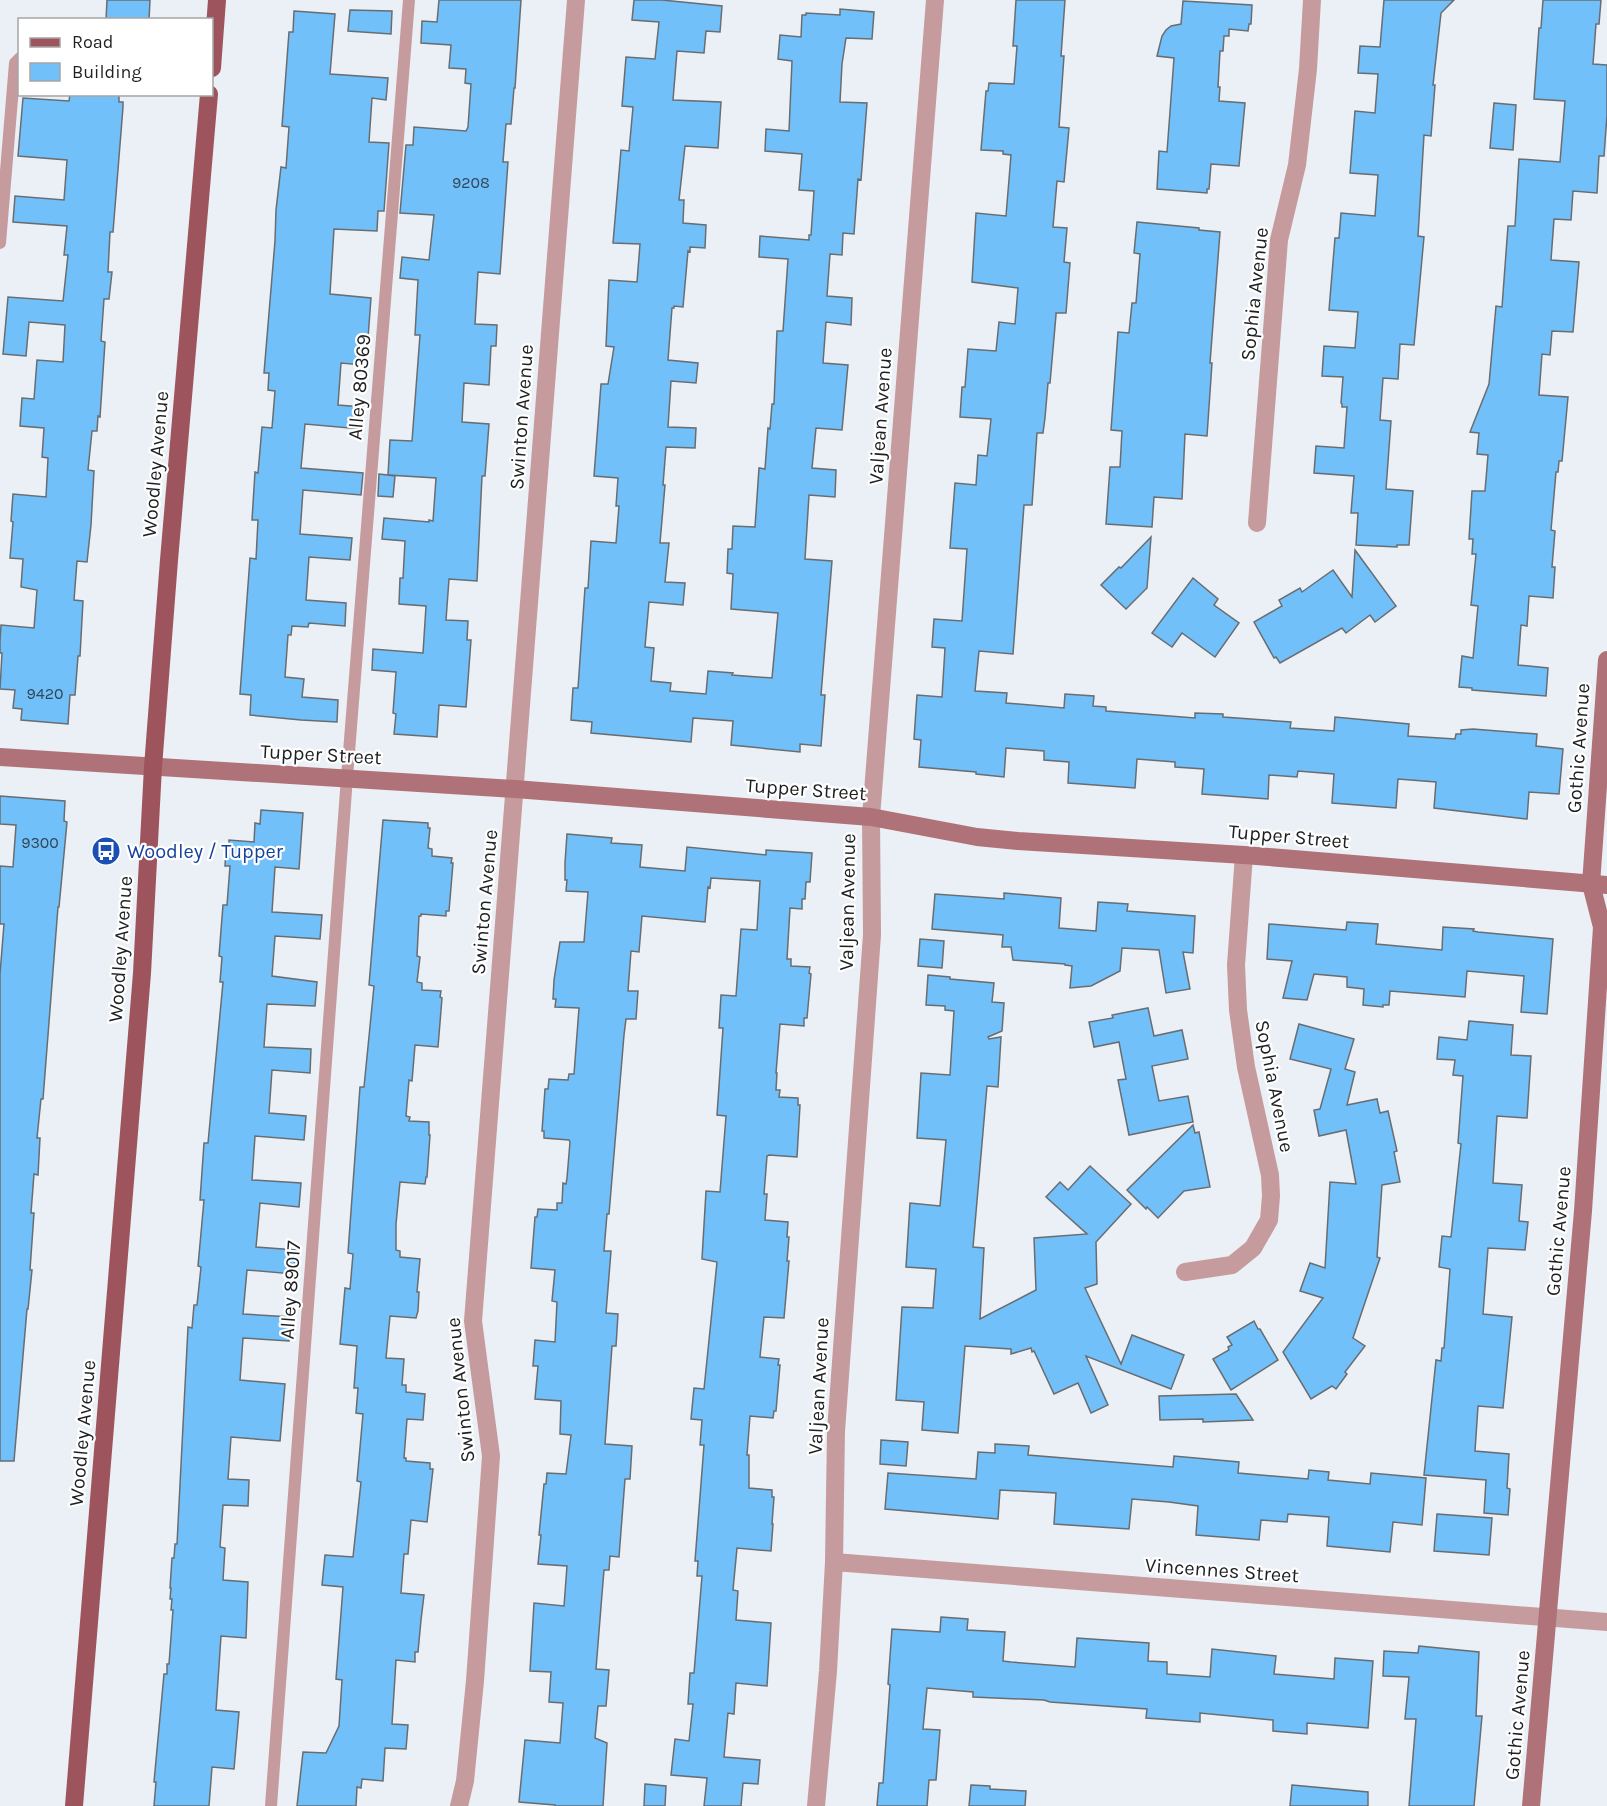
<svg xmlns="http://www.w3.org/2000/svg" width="1607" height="1806" viewBox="0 0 1607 1806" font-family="Karla,sans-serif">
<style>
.building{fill:#72c0fa;stroke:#686d71;stroke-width:1.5}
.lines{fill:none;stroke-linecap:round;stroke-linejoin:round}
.lane{stroke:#c69b9e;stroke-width:12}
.street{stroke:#c69b9e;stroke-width:18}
.secondary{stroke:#af7278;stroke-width:18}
.primary{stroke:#9d545c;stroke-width:18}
.labels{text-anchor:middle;stroke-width:4.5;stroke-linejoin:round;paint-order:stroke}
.number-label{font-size:16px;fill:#324757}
.street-label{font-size:20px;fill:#1d1f21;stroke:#fff}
.transit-label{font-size:20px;fill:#164399;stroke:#fff;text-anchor:start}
</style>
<rect width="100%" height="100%" fill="#eaf0f5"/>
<g class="building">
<polygon points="107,0 150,0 149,20 106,20"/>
<polygon points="439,0 521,0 515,88 514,88 511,124 506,124 503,162 508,162 500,274 478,272 475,324 497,325 496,346 491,346 489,385 464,383 462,422 489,424 485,476 482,476 477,581 449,579 446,620 468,621 467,640 471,640 466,707 439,705 437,737 394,734 396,714 393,713 396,672 372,670 373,649 423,653 426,606 399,604 400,578 403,578 405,541 382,539 384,518 429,522 429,520 433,521 436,478 388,475 390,440 412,441 420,335 415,335 418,280 400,278 402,257 429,260 434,215 400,213 406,145 413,145 414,127 466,131 468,127 471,84 465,83 466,69 449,68 451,45 421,43 422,21 437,22"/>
<polygon points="634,0 662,0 722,6 720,32 706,31 704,53 677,51 673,100 721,102 718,148 685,146 679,200 684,200 683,223 706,225 705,248 690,247 690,252 688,251 683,307 674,306 674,308 672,308 668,360 698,363 696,383 671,381 668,427 696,428 695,448 666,447 663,485 665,485 660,543 669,543 665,582 685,583 683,605 649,602 645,647 654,648 651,681 671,683 670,691 706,694 708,671 733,673 732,675 772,678 778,613 731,609 733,574 727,573 728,549 732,549 733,526 755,527 759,468 765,469 768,428 770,429 772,404 774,404 777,331 783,331 788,259 759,257 760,236 809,240 809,235 811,235 814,191 799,190 802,154 765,151 766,129 789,131 792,61 778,59 780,35 801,37 802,15 806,15 806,13 840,15 840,9 874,12 872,39 846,38 842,64 840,102 867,103 861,180 858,179 854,234 843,233 842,255 830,254 827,296 852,298 851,325 826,322 823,363 848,365 842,430 816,428 812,468 836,470 835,497 809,495 805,559 832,561 821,695 825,695 821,746 800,744 800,752 731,745 733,721 693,718 691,742 591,733 592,722 571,720 573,688 578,688 585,588 588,588 591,541 616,543 619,506 616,506 618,478 594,476 601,384 608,384 614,347 606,346 609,280 637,282 640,244 613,243 621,150 629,151 633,107 622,106 626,57 655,59 659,22 632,20"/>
<polygon points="1016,0 1065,0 1061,56 1064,56 1059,127 1069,128 1064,182 1057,181 1053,227 1067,228 1064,262 1070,263 1066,313 1056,313 1056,315 1050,383 1048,383 1045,418 1043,433 1037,433 1032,505 1024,505 1013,654 979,651 975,691 1007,693 1006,703 1064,708 1065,694 1094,696 1093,706 1106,707 1106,711 1195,718 1195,713 1223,714 1223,717 1291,722 1290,728 1334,731 1335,717 1409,724 1408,736 1455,739 1456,734 1461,734 1461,730 1473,729 1537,734 1536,746 1563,749 1559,794 1529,792 1527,819 1434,808 1436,782 1398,779 1396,808 1332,803 1334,774 1298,771 1297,777 1269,775 1268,799 1202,794 1204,769 1175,767 1175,762 1137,759 1135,788 1068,783 1069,762 1044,760 1044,751 1006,748 1004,777 976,774 976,772 919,767 921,740 914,739 917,695 942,697 945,648 932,647 934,619 962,621 967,549 950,548 955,483 976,485 978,455 987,456 991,419 960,417 962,387 965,387 968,349 996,351 999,322 1015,324 1018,288 972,282 976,213 1006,216 1011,155 1003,154 1003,151 981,150 986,91 988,91 989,83 1014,84 1017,46 1013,46"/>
<polygon points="1384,0 1454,0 1441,13 1433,85 1435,85 1431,136 1424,135 1418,236 1424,237 1414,345 1400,344 1398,379 1383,378 1380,420 1391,421 1386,489 1413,491 1409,545 1397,545 1397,547 1356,545 1358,513 1351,513 1354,476 1314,473 1316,446 1344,448 1347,407 1342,407 1342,404 1341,403 1343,377 1322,376 1324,346 1355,348 1358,312 1329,310 1335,238 1339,238 1341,213 1375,216 1378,175 1350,173 1355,111 1375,113 1378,74 1358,73 1360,46 1380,47"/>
<polygon points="1543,0 1601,0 1599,24 1596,24 1593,64 1607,65 1607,115 1604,156 1599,156 1597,193 1573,191 1571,220 1554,219 1551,260 1579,262 1573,332 1552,331 1550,355 1542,354 1539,395 1568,397 1562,461 1559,461 1558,472 1556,472 1551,530 1555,531 1552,567 1555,567 1553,598 1529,596 1527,626 1521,625 1518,665 1548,668 1546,696 1472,690 1472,688 1459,687 1462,656 1473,658 1478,606 1471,605 1476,554 1472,554 1473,539 1469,539 1472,491 1485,491 1488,455 1477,454 1479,433 1470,432 1489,384 1496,306 1502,307 1508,226 1515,226 1519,159 1560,162 1565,101 1534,99 1539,28 1541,28"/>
<polygon points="1183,1 1252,5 1251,24 1249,24 1248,31 1229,29 1229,36 1224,36 1223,51 1220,51 1218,87 1220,87 1219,101 1245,103 1239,166 1211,164 1209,189 1207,189 1207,193 1157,189 1159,151 1167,152 1174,58 1157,56 1162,36 1166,30 1171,26 1181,24"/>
<polygon points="350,10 392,11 391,34 348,31"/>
<polygon points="294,11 335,14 330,74 388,78 386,100 372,98 369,142 389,143 384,211 378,211 377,231 334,229 330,294 371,298 368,338 365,338 363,365 341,363 338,405 362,407 361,429 305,424 301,468 363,473 361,495 303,490 300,534 352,538 350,560 309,557 306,600 346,603 345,626 309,623 308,627 292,626 291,635 288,635 285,677 304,679 302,697 338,700 337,722 301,720 250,715 251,695 240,694 250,558 256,559 258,520 252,520 255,472 258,473 262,427 272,428 275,391 268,390 269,373 264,373 275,241 276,210 281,167 286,168 289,127 282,126 289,32 293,32"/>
<polygon points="70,94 119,94 119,102 123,102 123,107 113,232 110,232 108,272 112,272 109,299 104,299 101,341 105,342 100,417 98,416 97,431 92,431 88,470 94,471 91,525 87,562 77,561 74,600 83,601 80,656 78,656 75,695 70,695 68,724 21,720 22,709 13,708 15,690 0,689 2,653 0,653 0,641 1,625 34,628 37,590 21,587 23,559 10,558 13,522 11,521 13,494 46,497 48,458 42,457 44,428 20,426 22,398 34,399 37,360 63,362 65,325 29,322 26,356 3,354 8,297 63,301 68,255 64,255 67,226 13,222 15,196 64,200 67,160 18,156 23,98 69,101"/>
<polygon points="1494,103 1516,105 1513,150 1490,148"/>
<polygon points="1137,222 1199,228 1199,230 1220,232 1210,363 1212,363 1207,436 1185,434 1182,499 1154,497 1152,527 1106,524 1110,467 1120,467 1122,431 1111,430 1118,332 1129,333 1132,303 1136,303 1140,254 1134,253"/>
<polygon points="379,474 395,476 393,497 378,496"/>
<polygon points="1151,537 1147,588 1126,609 1101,585 1119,567 1121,568"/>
<polygon points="1355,550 1396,606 1375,622 1370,615 1346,633 1342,628 1280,663 1276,657 1274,658 1254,622 1282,606 1279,600 1300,588 1302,592 1333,570 1352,597"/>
<polygon points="1193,578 1218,599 1214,605 1239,623 1215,657 1182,633 1172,647 1152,633"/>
<polygon points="0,796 65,801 64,821 67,822 59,907 58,907 43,1099 41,1099 37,1138 40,1138 38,1175 34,1174 31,1213 34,1213 30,1270 32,1270 28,1309 27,1309 14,1461 0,1461 0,974 4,924 0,924 0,866 13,867 16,825 0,824"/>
<polygon points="261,810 303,813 299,869 275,867 272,912 322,915 320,939 275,936 272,976 317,982 315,1006 267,1004 264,1047 311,1049 310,1073 272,1070 269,1113 306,1116 304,1140 255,1136 252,1180 301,1183 299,1207 260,1203 256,1247 296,1250 294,1274 247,1270 243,1314 291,1317 289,1341 243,1338 240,1380 285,1384 280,1441 231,1437 228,1479 249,1480 248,1506 223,1505 220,1547 225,1548 223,1580 248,1582 246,1638 221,1636 216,1710 239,1712 234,1769 212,1767 209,1806 154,1806 156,1782 154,1782 164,1674 167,1674 167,1664 169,1664 173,1610 171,1610 172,1599 170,1599 171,1588 170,1588 172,1558 174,1558 175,1544 177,1544 188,1327 192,1328 194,1305 197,1305 201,1267 198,1266 204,1200 200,1200 204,1143 208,1143 223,982 220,982 222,957 219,956 223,905 227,905 230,866 225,866 226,847 229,847 229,840 254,842 255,823 260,824"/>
<polygon points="383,820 428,823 428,828 430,828 428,848 432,849 432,856 452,858 451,863 453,863 449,911 446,911 446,916 421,914 421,916 419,916 417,956 420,957 417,982 422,983 422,990 441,991 440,997 442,998 438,1047 415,1045 412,1081 409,1080 406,1116 410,1117 409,1121 429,1122 429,1135 430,1135 427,1177 426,1177 425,1184 400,1182 396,1224 396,1250 400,1251 400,1257 420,1259 417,1292 419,1292 418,1311 416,1318 390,1316 386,1358 404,1359 402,1385 406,1385 406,1392 425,1394 423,1420 407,1419 404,1458 406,1458 406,1461 430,1463 430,1469 433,1469 427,1522 411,1520 408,1554 404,1554 401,1593 424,1595 421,1620 418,1652 415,1652 415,1662 396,1660 392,1724 408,1725 406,1749 385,1748 383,1781 362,1779 361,1788 357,1787 356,1806 297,1806 303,1752 326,1753 339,1726 342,1680 336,1679 343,1587 322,1585 325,1555 353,1557 361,1482 357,1481 363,1414 356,1413 358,1388 354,1388 357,1346 340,1344 345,1288 350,1289 353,1254 348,1253 360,1087 364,1087 374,986 369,985"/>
<polygon points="567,834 612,838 611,843 642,845 640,867 685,871 687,847 766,855 766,850 812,853 810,882 806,882 805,899 802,899 802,909 790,908 787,959 791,959 791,966 810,967 809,973 811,974 807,1018 804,1018 804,1026 780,1024 776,1073 777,1073 776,1090 780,1090 779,1097 798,1098 798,1105 800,1105 797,1157 769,1155 767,1156 764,1194 767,1194 765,1220 788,1222 787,1237 789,1237 787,1261 789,1261 784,1318 764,1317 760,1357 779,1359 778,1365 780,1365 776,1411 774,1411 773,1418 750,1416 747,1455 749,1455 749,1488 772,1490 772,1497 774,1497 772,1524 773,1524 771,1551 737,1548 733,1590 738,1591 736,1620 771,1623 767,1686 736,1683 734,1714 728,1713 724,1757 760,1760 758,1784 743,1783 741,1806 704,1806 707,1778 671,1775 675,1739 689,1741 693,1704 688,1704 690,1673 694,1673 702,1576 697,1576 698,1561 695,1561 704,1445 700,1445 702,1420 691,1419 694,1388 704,1389 717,1262 702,1259 706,1191 720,1192 726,1116 717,1115 723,1028 719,1028 721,995 736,996 741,929 757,930 760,881 711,878 710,888 708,887 705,922 642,916 639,952 631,951 628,991 638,991 636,1019 626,1019 624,1035 609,1214 607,1214 604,1251 611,1251 606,1313 618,1314 616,1346 612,1346 605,1444 632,1446 630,1479 625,1479 619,1557 610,1556 609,1570 604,1570 602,1594 596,1669 609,1670 606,1706 598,1706 595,1738 607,1743 603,1806 555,1806 555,1805 519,1802 525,1740 560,1743 563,1703 549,1702 551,1672 530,1671 534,1603 564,1606 567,1566 538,1564 541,1535 539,1535 544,1484 546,1484 547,1473 566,1474 571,1435 560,1434 561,1401 535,1399 538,1366 533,1366 535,1340 555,1342 557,1302 552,1301 555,1270 531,1268 535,1217 537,1217 538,1209 557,1210 557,1203 562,1203 563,1183 566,1184 567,1178 570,1142 569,1140 544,1138 544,1131 542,1131 545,1089 548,1089 549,1079 568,1080 569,1074 574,1074 579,1008 555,1007 556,999 553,999 554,980 560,942 584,942 588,892 566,891 567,880 565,880 565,863"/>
<polygon points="1004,893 1061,898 1059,928 1096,931 1098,902 1128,904 1127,911 1195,916 1193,953 1183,952 1190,989 1166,993 1159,950 1122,948 1120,971 1091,986 1070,988 1072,966 1065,965 1065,964 1013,960 1011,947 1002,947 1003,935 932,929 935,894 1004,899"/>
<polygon points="1347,922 1378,924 1376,944 1442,950 1443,927 1474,929 1473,931 1478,932 1553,939 1547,1014 1521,1012 1524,976 1467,971 1465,997 1390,991 1389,1005 1383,1005 1383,1007 1363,1005 1364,989 1347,987 1347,977 1314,974 1307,1000 1283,998 1292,961 1267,959 1269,924 1346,930"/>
<polygon points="920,939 944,941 942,968 918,966"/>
<polygon points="928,975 950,977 950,979 994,983 992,1002 1004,1003 1002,1031 988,1037 989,1039 1001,1037 998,1087 987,1086 973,1247 984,1248 980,1319 1036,1290 1034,1238 1087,1234 1046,1197 1060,1182 1068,1190 1090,1166 1131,1204 1096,1242 1097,1284 1085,1288 1121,1364 1132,1335 1184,1355 1171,1389 1086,1356 1108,1405 1091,1413 1078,1383 1054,1394 1034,1351 1032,1352 1031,1348 1011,1354 1011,1349 965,1346 958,1433 922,1430 924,1402 896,1400 902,1307 933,1308 936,1269 906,1267 910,1203 940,1206 946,1140 917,1138 921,1073 950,1075 954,1011 945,1010 945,1006 926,1005"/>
<polygon points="1148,1008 1154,1036 1182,1030 1188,1059 1152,1066 1159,1101 1188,1096 1193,1122 1129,1135 1118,1080 1126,1079 1119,1042 1094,1047 1089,1022 1113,1018 1112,1015"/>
<polygon points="1469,1021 1513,1025 1511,1055 1531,1056 1527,1118 1497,1116 1493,1183 1522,1185 1519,1221 1528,1222 1525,1250 1488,1248 1483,1314 1512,1317 1503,1408 1478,1406 1475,1451 1509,1454 1507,1488 1510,1489 1508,1515 1484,1513 1486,1480 1424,1475 1436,1360 1441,1361 1442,1348 1444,1348 1450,1269 1439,1267 1442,1236 1451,1237 1461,1144 1458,1143 1463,1076 1453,1075 1455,1060 1437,1059 1439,1037 1467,1040"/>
<polygon points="1299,1024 1354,1039 1345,1069 1355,1072 1347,1105 1377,1099 1380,1113 1388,1111 1397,1151 1394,1152 1400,1182 1382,1185 1377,1257 1380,1258 1353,1338 1365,1346 1345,1372 1347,1374 1336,1389 1332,1386 1311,1399 1283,1352 1323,1298 1300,1291 1310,1263 1325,1268 1330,1182 1356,1184 1346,1130 1319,1136 1314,1110 1320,1109 1331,1069 1290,1059"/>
<polygon points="1193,1125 1195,1133 1199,1132 1210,1187 1184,1191 1158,1218 1147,1207 1146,1209 1127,1190"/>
<polygon points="1254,1321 1258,1329 1260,1329 1278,1360 1231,1390 1213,1359 1229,1350 1228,1347 1232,1345 1227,1337"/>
<polygon points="1236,1394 1253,1420 1203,1422 1203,1419 1160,1420 1159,1396"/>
<polygon points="881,1440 908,1442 906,1466 880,1464"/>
<polygon points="995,1444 1029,1446 1028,1455 1173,1467 1174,1456 1239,1462 1238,1473 1308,1479 1309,1470 1329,1472 1328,1480 1370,1484 1371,1473 1426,1478 1422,1525 1393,1522 1390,1552 1327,1546 1329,1517 1288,1514 1287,1522 1261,1520 1259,1540 1196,1535 1198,1506 1169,1502 1132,1499 1129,1529 1054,1524 1056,1493 1000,1490 998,1519 885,1509 888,1473 976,1479 978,1452 995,1453"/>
<polygon points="1437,1514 1492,1518 1489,1555 1434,1551"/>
<polygon points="941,1617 968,1619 967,1630 1005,1632 1003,1661 1011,1662 1075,1667 1077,1638 1149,1643 1148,1661 1167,1662 1167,1674 1210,1677 1212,1649 1276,1656 1274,1674 1334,1679 1335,1658 1373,1661 1368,1728 1307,1723 1307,1734 1273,1731 1273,1720 1200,1713 1200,1722 1146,1718 1147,1709 1050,1702 1044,1700 973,1697 973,1692 927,1688 923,1729 940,1730 936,1780 929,1780 927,1806 877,1806 879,1783 883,1783 890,1685 888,1684 892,1629 940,1632"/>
<polygon points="1419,1646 1479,1652 1476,1716 1482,1716 1474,1806 1409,1806 1416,1719 1405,1719 1409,1677 1383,1676 1384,1651 1418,1653"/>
<polygon points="645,1784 666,1786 665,1806 644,1806"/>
<polygon points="971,1785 990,1786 990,1789 1026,1791 1025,1806 969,1806"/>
<polygon points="1292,1785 1368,1792 1368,1806 1290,1806"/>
</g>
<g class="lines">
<g class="lane">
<polyline points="0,243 15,63 20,58"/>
<polyline points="271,1806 347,777 409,0"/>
</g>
<g class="street">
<polyline points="1257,523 1279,240 1297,165 1308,69 1312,0"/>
<polyline points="1185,1272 1232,1265 1253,1248 1269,1220 1271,1196 1270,1175 1246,1067 1238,1010 1236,965 1244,855"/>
<polyline points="834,1562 1607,1622"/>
<polyline points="459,1806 465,1781 475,1681 491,1456 473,1321 576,0"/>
<polyline points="816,1806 828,1671 834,1562 836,1431 872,935 871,817 935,0"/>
</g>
<g class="secondary">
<polyline points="0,757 515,789 871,817 977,837 1018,841 1244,855 1607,885"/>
<polyline points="1531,1806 1583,1211 1602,927 1591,884 1607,660"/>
</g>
<g class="primary">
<polyline points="212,68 217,0"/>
<polyline points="74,1806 142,973 153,767 169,560 209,94"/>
</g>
</g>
<defs>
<g id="bus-disc" transform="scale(1.5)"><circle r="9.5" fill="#1a4fb4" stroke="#fff"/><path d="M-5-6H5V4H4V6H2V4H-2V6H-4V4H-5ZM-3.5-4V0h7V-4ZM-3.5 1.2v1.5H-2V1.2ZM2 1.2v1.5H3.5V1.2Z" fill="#fff"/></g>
</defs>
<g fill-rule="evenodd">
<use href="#bus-disc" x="106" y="851"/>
</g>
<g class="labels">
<g class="number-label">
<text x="471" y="188">9208</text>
<text x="45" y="699">9420</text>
<text x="40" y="848">9300</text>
</g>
<g class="street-label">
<text transform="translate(1254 294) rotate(-84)" y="7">Sophia Avenue</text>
<text transform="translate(359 387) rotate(-85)" y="7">Alley 80369</text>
<text transform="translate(880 416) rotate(-86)" y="7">Valjean Avenue</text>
<text transform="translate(521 417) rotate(-86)" y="7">Swinton Avenue</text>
<text transform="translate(155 464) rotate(-85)" y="7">Woodley Avenue</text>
<text transform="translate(1578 748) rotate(-86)" y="7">Gothic Avenue</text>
<text transform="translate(321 754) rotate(3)" y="7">Tupper Street</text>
<text transform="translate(806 789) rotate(4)" y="7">Tupper Street</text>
<text transform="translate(1289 836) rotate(5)" y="7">Tupper Street</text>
<text transform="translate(484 902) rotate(-85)" y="7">Swinton Avenue</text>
<text transform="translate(847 902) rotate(-89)" y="7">Valjean Avenue</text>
<text transform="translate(120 949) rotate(-86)" y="7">Woodley Avenue</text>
<text transform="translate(1275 1086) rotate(79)" y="7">Sophia Avenue</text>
<text transform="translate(1558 1231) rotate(-85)" y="7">Gothic Avenue</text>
<text transform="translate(290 1290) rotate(-86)" y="7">Alley 89017</text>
<text transform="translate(818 1386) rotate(-87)" y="7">Valjean Avenue</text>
<text transform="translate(460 1390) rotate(-96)" y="7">Swinton Avenue</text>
<text transform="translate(82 1433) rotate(-85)" y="7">Woodley Avenue</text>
<text transform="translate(1222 1570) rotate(4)" y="7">Vincennes Street</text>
<text transform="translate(1517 1715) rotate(-85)" y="7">Gothic Avenue</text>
</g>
<g class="transit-label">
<text x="127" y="858">Woodley / Tupper</text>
</g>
</g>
<rect x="18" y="18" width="195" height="78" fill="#ffffff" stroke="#a5a5a6" stroke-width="1.5"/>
<rect x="30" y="38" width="30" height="9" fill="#9d545c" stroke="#a5a5a6" stroke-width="1.5"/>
<text x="72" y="48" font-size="18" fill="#1d1f21">Road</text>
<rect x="30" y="63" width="30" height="18" fill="#72c0fa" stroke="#a5a5a6" stroke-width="1.5"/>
<text x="72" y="78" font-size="18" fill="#1d1f21">Building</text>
</svg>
